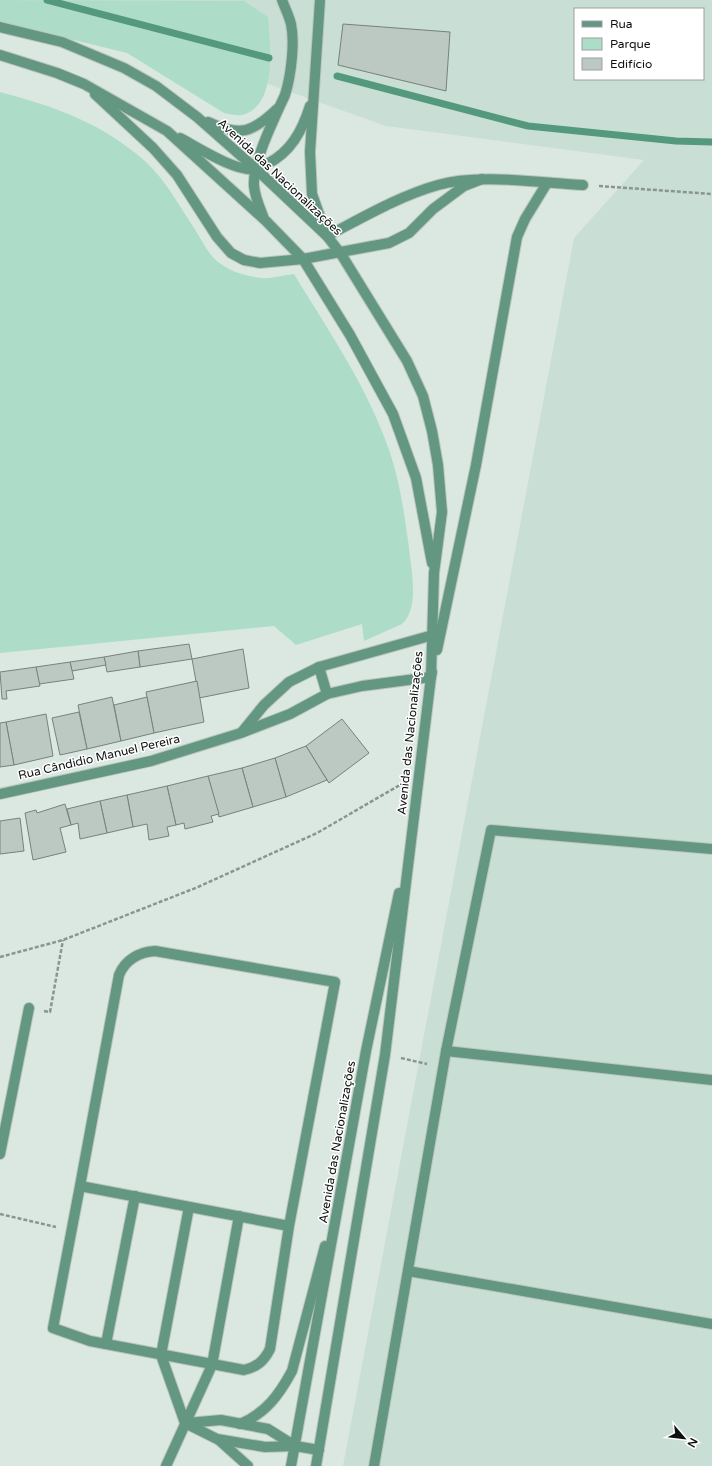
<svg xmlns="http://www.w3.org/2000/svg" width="712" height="1466" viewBox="0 0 712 1466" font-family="'Varela Round',sans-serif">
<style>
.built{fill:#c9ded5;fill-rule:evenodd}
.green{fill:#adddc8}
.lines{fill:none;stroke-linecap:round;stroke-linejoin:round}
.stream{stroke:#54987d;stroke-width:7}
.building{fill:#bcc9c3;stroke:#76827c}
.minor-casing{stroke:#bac5c0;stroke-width:12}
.path{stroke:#8b9590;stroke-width:2.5;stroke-dasharray:4 2;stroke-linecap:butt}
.minor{stroke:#649782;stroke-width:10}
.labels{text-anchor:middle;stroke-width:3;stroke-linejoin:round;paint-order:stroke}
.street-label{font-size:12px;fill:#0c100e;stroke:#fff}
</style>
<rect width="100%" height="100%" fill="#dbe8e2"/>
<path class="built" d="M 33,0 L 712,0 L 712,1466 L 343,1466 L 574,238 L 644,160 L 386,126 ZM 575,9 L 703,9 L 703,79 L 575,79 Z"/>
<g class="green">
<path d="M 0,0 L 244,1 L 268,17 C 270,45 278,106 242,115 C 237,116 229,114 224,113 L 127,53 L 0,22 Z"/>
<path d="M 0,92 C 54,106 104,124 146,162 C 167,182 180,207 196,231 C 202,241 209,255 218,262 C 231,272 246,276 261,278 C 271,279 283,275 294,274 C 326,327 363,380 385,439 C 399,474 404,511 409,548 C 411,569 420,608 402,624 L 364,641 L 362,624 L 296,645 L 274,626 L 0,653 Z"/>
</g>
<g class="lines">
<g class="stream">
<polyline points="47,0 269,58"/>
<polyline points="337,76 528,126 676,141 712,142"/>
</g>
</g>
<g class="building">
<polygon points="343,24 450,32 446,91 338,65"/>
<polygon points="189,644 192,659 140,667 138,651"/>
<polygon points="243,649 249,688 199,698 192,659"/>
<polygon points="138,651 140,667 107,672 104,657"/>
<polygon points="104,657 106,665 72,671 70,662"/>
<polygon points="70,662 74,679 39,684 36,667"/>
<polygon points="36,667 40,686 6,691 7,699 2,699 0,672"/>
<polygon points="197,681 204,722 154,733 146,692"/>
<polygon points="112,697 121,741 87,749 78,705"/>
<polygon points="147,697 154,733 121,741 114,705"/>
<polygon points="79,712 87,749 60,755 52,718"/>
<polygon points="46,714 53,756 14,765 6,722"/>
<polygon points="342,719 369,753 329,783 306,746"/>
<polygon points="6,722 14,765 0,767 0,723"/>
<polygon points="306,746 327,780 286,797 275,758"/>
<polygon points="275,758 286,797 253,807 242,768"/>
<polygon points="242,768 253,807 219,817 208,776"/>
<polygon points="208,776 219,814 211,816 213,822 185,829 184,823 176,825 167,786"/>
<polygon points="167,786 176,825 167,827 169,836 149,840 147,824 133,827 127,795"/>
<polygon points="127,795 133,827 107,833 100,801"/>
<polygon points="100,801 107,833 80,839 78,823 71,825 67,809"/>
<polygon points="65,804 71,825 60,828 66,852 33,860 25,813 36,810 37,813"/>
<polygon points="20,818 24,851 0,854 0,821"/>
</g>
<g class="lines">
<g class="minor-casing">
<g id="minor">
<polyline points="320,0 310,152 312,194 326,234"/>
<polyline points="0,27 62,42 124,68 156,86 197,117 256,169 327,236 341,254 407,361 423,396 432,431 438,465 442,512 434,573 431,677 385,1055 316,1466"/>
<polyline points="0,55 57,73 84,84 167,131 266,221 303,259 350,335 393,414 416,478 432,563"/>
<polyline points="95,94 153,148 177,175 217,237 231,253 244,260 260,263 303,259 389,243 409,233 433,209 464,186 482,179"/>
<path d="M 208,122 C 240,137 252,133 277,109"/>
<path d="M 180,138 C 197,147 237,173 256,169 C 260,168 264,165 267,164 C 291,152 302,131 310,106"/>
<path d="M 263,216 C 259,206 255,197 254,186 C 252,163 275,117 285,95 C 291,76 295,43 291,24 C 289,16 285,8 282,0"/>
<path d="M 327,236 C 362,218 399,196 438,185 C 477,173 542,183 583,185"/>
<polyline points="437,650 476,465 517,237 525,219 547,183"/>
<polyline points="319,667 327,694"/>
<polyline points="242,732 264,705 289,682 319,667 433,635"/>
<polyline points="0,794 151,761 241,733 290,714 327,694 362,686 431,677 432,672"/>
<polyline points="446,1051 712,1080"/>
<polyline points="0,1154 29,1008"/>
<path d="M 80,1186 L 119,975 C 125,960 139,952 155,951 L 335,982 L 289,1226 L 270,1349 C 264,1361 257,1367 244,1370 L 90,1341 L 53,1328 L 80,1186 L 289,1226"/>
<polyline points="189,1207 161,1355 185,1423 217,1439 265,1447 295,1446 319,1450"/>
<polyline points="408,1271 712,1324"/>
<polyline points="106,1344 135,1196"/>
<polyline points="187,1423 221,1420 268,1429 295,1446"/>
<path d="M 240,1424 C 266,1413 279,1395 292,1371 L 325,1246"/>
<polyline points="219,1440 248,1466"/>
<polyline points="166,1466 212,1365 239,1216"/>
<polyline points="291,1466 366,1051 399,893"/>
<polyline points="374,1466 446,1051 491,830 712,849"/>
</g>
</g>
<g class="path">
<polyline points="599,186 712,194"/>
<polyline points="0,957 63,940 198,887 317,833 400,785"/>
<polyline points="44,1011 50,1012 63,940"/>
<polyline points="401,1058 427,1064"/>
<polyline points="0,1214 56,1227"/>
</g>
<use href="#minor" class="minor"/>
</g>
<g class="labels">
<g class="street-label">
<text transform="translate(280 177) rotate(43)" y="4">Avenida das Nacionalizações</text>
<text transform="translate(410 733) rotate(-84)" y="4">Avenida das Nacionalizações</text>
<text transform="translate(99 757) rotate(-13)" y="4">Rua Cândidio Manuel Pereira</text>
<text transform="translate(337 1142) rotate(-80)" y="4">Avenida das Nacionalizações</text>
</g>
</g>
<rect x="574" y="8" width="130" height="72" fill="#ffffff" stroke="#9e9f9f"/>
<rect x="582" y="21" width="20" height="6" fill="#649782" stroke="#9e9f9f"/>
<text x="610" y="28" font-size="12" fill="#0c100e">Rua</text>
<rect x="582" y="38" width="20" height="12" fill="#adddc8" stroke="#9e9f9f"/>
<text x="610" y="48" font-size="12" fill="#0c100e">Parque</text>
<rect x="582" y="58" width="20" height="12" fill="#bcc9c3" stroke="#9e9f9f"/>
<text x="610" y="68" font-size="12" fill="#0c100e">Edifício</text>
<g transform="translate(684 1438) rotate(118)" stroke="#ffffff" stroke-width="3" paint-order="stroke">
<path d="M0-3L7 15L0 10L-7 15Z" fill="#0c100e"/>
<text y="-6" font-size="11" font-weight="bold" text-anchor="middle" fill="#0c100e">N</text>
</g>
</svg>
